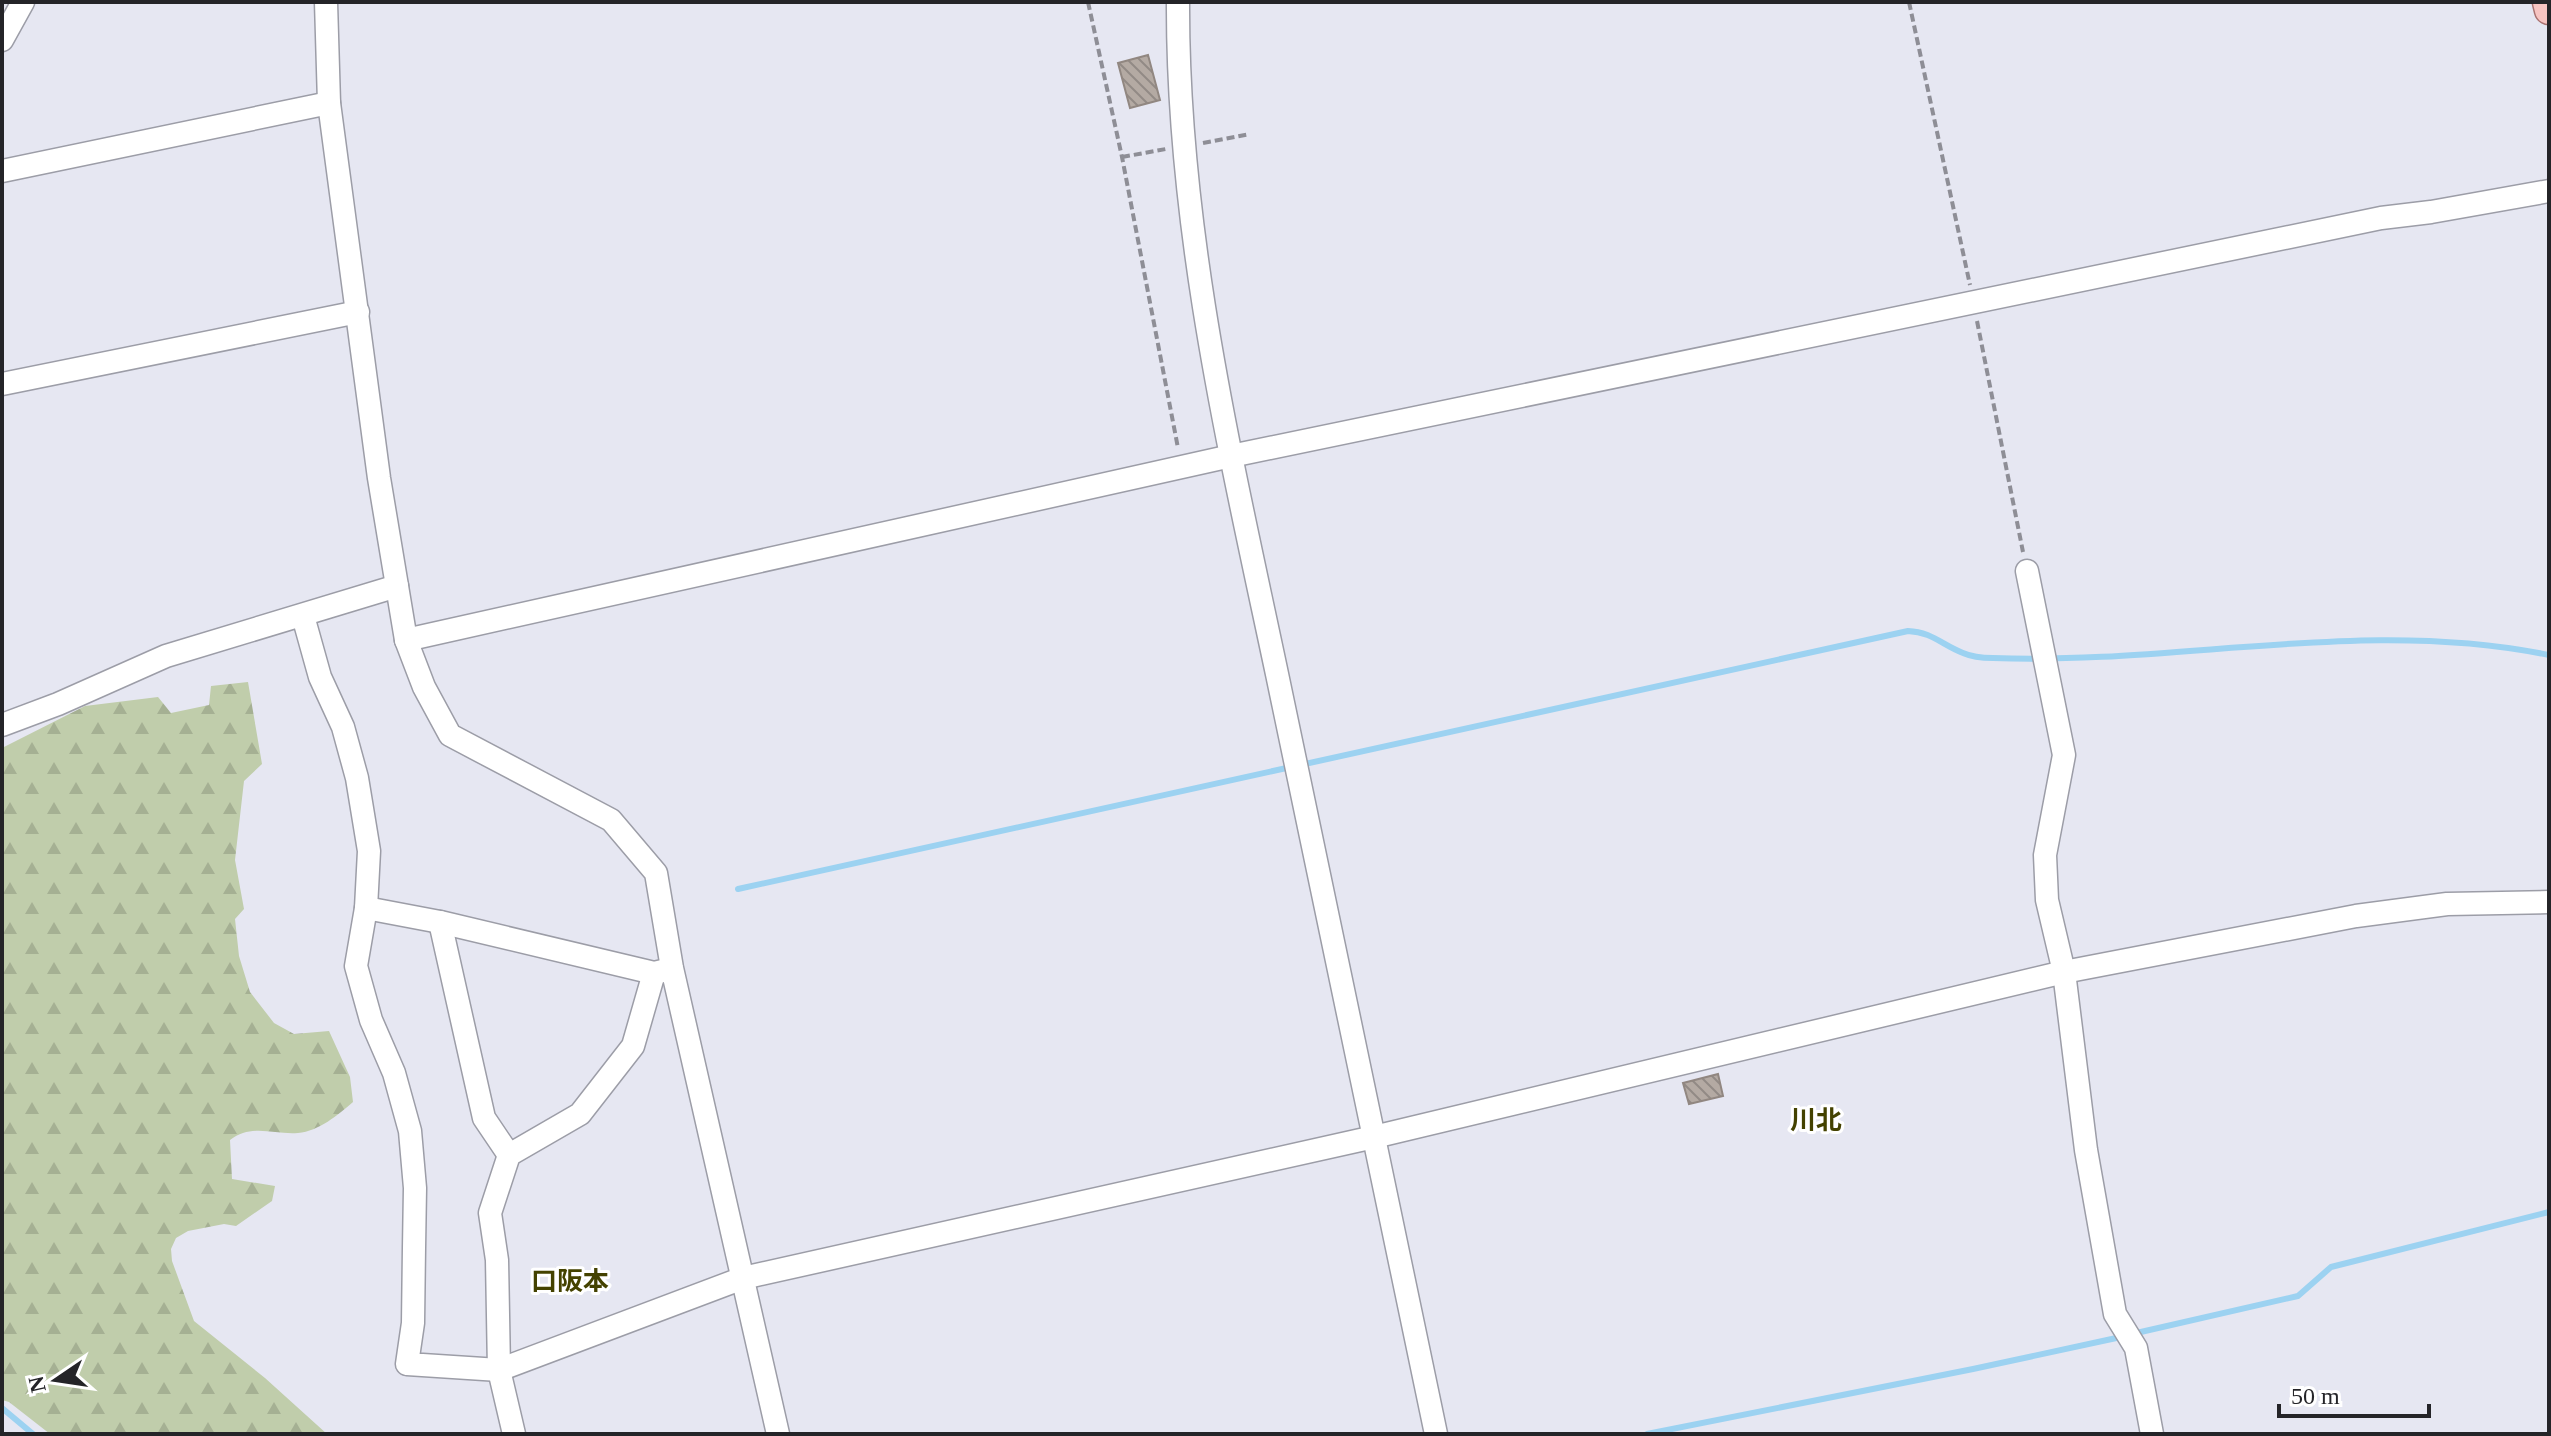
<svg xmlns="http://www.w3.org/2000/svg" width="2551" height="1436" viewBox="0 0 2551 1436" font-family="'Times New Roman','Noto Sans JP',serif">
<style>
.forest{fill:url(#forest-firs)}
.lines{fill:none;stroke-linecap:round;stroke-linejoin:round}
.stream{stroke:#9cd2f1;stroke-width:6}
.building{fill:url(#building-back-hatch);stroke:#918781;stroke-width:2}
.minor-casing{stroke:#9c9da7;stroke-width:25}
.major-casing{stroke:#aa7372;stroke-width:31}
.path{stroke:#8e8e96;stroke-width:4;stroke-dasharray:8 4;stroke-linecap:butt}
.minor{stroke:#fff;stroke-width:22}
.major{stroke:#f7c4c2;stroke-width:28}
.labels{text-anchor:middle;stroke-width:6;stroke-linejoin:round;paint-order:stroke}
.quarter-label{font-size:26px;font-weight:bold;fill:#444200;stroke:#fff}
</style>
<defs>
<pattern id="forest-firs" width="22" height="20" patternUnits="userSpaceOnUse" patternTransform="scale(2)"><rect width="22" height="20" fill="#c0cdab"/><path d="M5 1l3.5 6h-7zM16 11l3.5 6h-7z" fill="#a5b093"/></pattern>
<pattern id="building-back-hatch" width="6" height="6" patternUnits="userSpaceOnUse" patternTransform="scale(2)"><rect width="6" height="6" fill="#b4aaa3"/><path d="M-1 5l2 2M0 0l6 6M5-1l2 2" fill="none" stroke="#928a85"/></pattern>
</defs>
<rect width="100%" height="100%" fill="#e6e7f2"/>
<path class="forest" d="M 248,682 L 262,764 L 244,781 L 235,860 L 244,909 L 235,919 L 239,956 L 250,992 L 274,1023 L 294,1034 L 329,1031 L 350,1077 L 353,1102 C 338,1115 319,1131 298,1133 C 274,1135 252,1123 230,1140 L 232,1179 L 275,1186 L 272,1201 L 236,1226 L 224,1224 L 188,1231 L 176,1238 L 171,1249 L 172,1261 L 194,1321 L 265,1378 L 327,1434 L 50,1434 L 9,1402 L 2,1400 L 2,748 L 85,706 L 158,697 L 171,713 L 209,705 L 211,686 Z"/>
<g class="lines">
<g class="stream">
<path d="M 738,889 L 1908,631 C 1932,632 1942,645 1963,653 C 1972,657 1984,658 1993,658 C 2179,665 2365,617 2549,655"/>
<polyline points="2132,1334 2298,1296 2331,1267 2549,1212"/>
<polyline points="2,1408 33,1434"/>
<polyline points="1647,1434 1973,1369 2121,1337"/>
</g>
</g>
<g class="building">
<polygon points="1148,55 1160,100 1130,108 1118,63"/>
<polygon points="1718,1074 1723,1096 1689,1104 1683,1083"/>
</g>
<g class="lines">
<g class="minor-casing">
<g id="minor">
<polyline points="326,2 329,103 379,478 406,640 424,687 450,735 611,820 656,873 672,968 778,1434"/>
<path d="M 1178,2 C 1177,230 1230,452 1277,674 C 1330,927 1383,1181 1436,1434"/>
<polyline points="2,40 23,2"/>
<polyline points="2,171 329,103"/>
<polyline points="2,384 358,312"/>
<polyline points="2027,571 2064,755 2045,855 2047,900 2064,972 2086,1150 2115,1314 2136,1348 2152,1434"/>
<polyline points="303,616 320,677 343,727 357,778 369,851 366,908 356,966 371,1020 394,1073 410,1131 415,1188 414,1248 413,1323 407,1364 499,1370 743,1278 1374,1137 2064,972 2356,916 2447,904 2549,902"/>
<polyline points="406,640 1231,456 2381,218 2431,212 2549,191"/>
<polyline points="2,725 58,704 166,656 397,586"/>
<polyline points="366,908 440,922 654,973 667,970"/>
<polyline points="440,922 484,1118 509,1155"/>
<polyline points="514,1434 499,1370 497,1260 490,1213 509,1155 580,1114 633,1046 654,973"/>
</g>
</g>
<g class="major-casing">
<polyline id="major" points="2547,2 2549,10"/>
</g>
<g class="path">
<polyline points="1088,2 1122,157 1178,448"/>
<polyline points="1909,2 1970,285"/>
<polyline points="1203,143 1250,134"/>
<polyline points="1122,157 1166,149"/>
<polyline points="1977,321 2023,552"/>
</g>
<use href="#minor" class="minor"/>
<use href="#major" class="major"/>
</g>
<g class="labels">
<g class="quarter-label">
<text x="1816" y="1129">川北</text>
<text x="570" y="1290">口阪本</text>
</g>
</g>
<rect width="2551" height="1436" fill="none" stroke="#242428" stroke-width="8"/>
<g transform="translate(56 1380) rotate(257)" stroke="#ffffff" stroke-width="6" paint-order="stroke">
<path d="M0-6L14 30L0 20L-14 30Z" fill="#242428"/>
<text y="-12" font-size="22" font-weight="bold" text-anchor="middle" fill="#242428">N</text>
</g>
<path d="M2279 1404v12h150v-12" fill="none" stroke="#242428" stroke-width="4"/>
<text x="2291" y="1404" font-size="24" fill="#242428" stroke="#ffffff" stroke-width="6" paint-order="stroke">50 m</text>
</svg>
